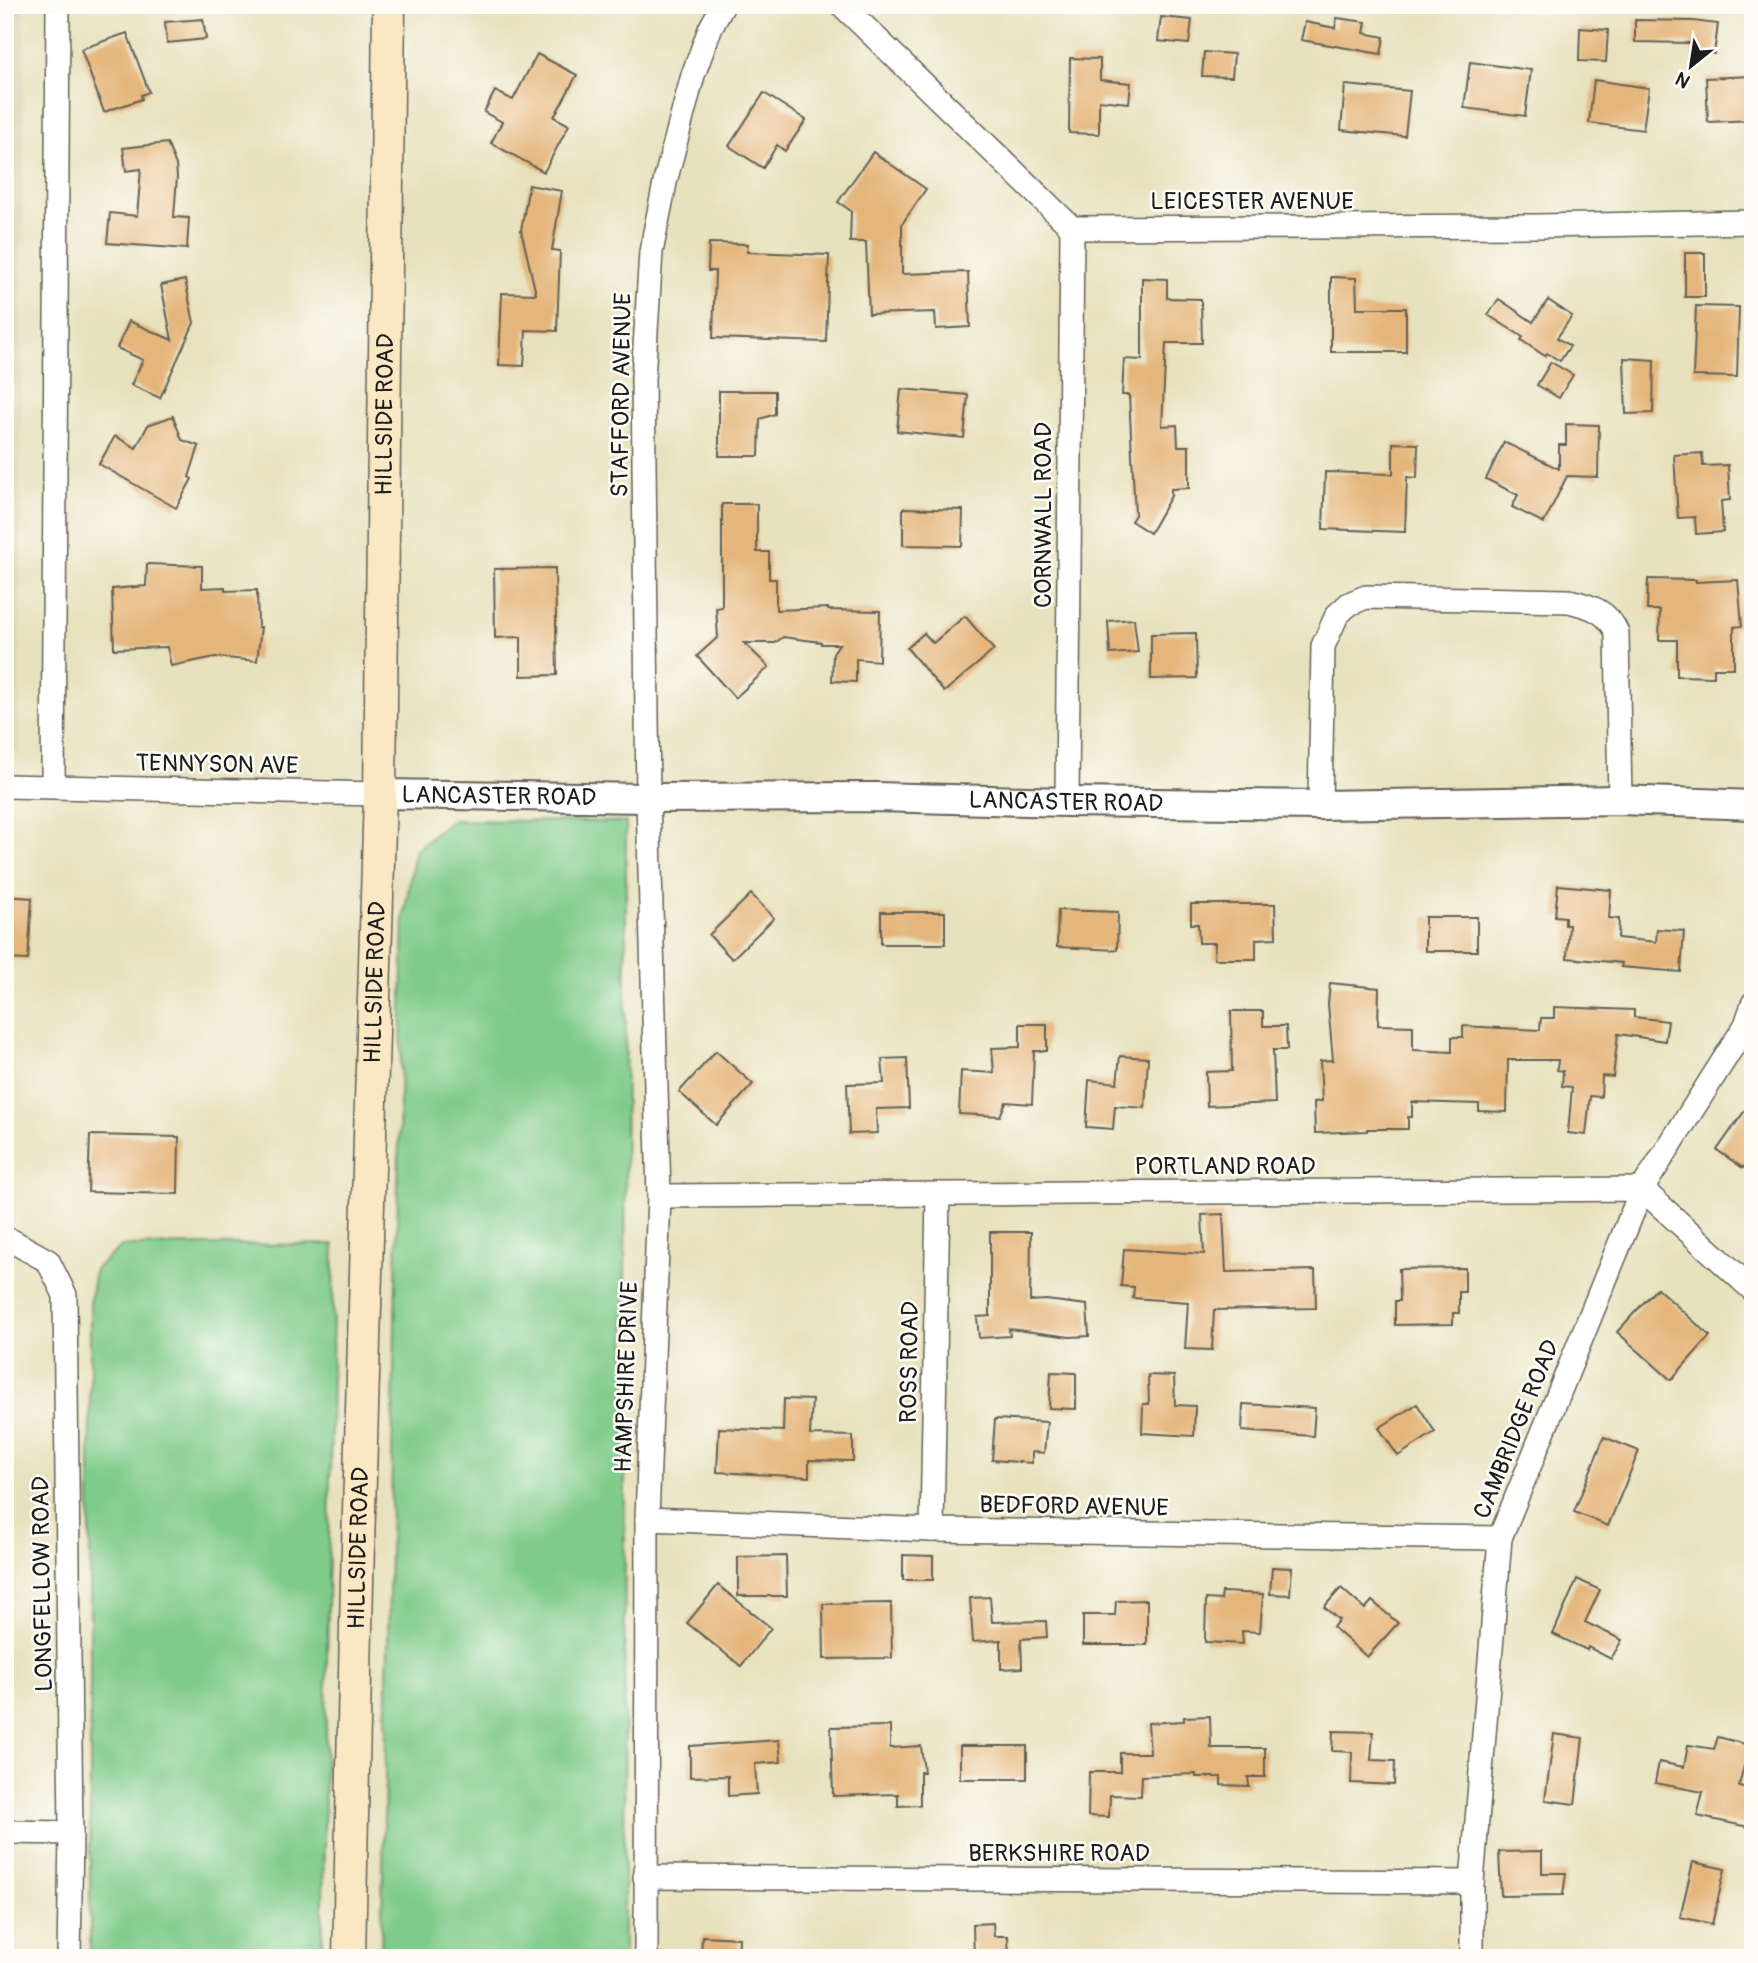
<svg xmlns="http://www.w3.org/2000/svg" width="1758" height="1963" viewBox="0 0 1758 1963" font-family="Pangolin,sans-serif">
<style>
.built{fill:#dbd3b4}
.green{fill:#7fcb89;stroke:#4e7452;stroke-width:2}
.building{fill:#e5b67c}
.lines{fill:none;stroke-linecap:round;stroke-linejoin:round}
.minor-casing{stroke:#636154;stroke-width:26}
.tertiary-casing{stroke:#636154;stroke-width:32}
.secondary-casing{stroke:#636154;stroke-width:35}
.minor{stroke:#fff;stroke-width:23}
.tertiary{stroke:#fff;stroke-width:28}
.secondary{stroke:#fae7c3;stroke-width:32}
.labels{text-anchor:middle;stroke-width:5;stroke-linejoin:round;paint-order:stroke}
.street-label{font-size:24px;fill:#1c1c1c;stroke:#fdfcf7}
</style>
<rect width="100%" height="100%" fill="#fdfcf7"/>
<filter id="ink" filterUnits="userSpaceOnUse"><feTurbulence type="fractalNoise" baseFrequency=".0143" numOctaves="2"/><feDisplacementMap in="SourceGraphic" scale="14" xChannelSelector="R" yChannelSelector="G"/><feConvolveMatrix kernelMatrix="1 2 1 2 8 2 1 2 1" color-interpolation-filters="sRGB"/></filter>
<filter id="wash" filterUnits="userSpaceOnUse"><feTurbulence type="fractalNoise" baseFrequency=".00686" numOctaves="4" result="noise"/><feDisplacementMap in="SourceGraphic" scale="28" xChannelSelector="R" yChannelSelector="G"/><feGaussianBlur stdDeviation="1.57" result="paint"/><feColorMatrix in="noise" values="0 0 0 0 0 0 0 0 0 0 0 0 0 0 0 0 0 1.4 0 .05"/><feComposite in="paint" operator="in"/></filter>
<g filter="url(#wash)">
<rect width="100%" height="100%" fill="#e8e1bd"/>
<polygon class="built" points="5,5 24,5 19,752 5,752"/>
<g class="green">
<polygon points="452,820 626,822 624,1958 381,1958 404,916 415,850"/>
<polygon points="334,1244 322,1958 90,1958 90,1301 95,1269 122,1246"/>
</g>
<g id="blocks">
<g class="building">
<polygon points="1161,17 1192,20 1189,44 1158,41"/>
<polygon points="1337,18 1366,22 1364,33 1384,37 1381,54 1301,40 1305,22 1335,28"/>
<polygon points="203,19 206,39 167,43 165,22"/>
<polygon points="1635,20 1693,21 1718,24 1714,54 1690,51 1691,43 1635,42"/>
<polygon points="1580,28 1608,30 1606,62 1579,61"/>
<polygon points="127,33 149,92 141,95 142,99 104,112 81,49"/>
<polygon points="1204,52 1234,54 1232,77 1202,76"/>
<polygon points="537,54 577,75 554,117 569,125 544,172 491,143 502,122 484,112 495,91 513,100"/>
<polygon points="1070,58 1100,59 1100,80 1131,83 1129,103 1099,100 1099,134 1069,133"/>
<polygon points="1470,62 1531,70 1525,116 1464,108"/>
<polygon points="1753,76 1753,120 1708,122 1706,78"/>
<polygon points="1594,80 1649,88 1643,130 1589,123"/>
<polygon points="1345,85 1410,91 1405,136 1341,130"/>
<polygon points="764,93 806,120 785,151 777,145 763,168 729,146"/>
<polygon points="167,143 176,165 177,177 174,217 189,218 187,249 107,243 110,213 137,216 141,169 126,171 123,148"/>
<polygon points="873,152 926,189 902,224 902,274 968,272 970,327 936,329 935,312 869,314 866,242 850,242 851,211 838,202"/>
<polygon points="529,185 562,191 552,250 560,251 557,331 526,330 524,366 499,365 502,293 536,294 521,230"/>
<polygon points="709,243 748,244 747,252 829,255 826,342 713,338 715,271 708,271"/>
<rect x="1685" y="253" width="20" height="44"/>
<polygon points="1331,277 1356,278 1357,308 1406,308 1406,352 1331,352"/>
<polygon points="1142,278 1167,279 1167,298 1201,299 1202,343 1166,343 1162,426 1177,425 1178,446 1189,446 1189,488 1171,489 1171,496 1150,533 1131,521 1135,515 1129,395 1122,395 1124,359 1142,360"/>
<polygon points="185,280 194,323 160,398 131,385 143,360 117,348 129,321 172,340 161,285"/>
<polygon points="1499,299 1533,322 1548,300 1572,316 1557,338 1570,346 1560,361 1547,353 1545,356 1521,340 1523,337 1488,315"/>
<polygon points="1696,306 1739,307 1737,377 1693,376"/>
<polygon points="1624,358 1654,360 1653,413 1626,414"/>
<polygon points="1551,362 1573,375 1559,398 1537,385"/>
<polygon points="901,389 968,395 964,438 897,431"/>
<polygon points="719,391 775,391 775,414 760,419 759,456 719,456"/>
<polygon points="173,416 182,440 199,446 189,477 192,479 176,508 99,464 115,436 136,448 148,425"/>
<polygon points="1566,424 1599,425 1598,477 1567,476 1544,523 1512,507 1518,495 1486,479 1504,442 1559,469 1559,445 1566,445"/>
<polygon points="1393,443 1418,444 1417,478 1407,477 1405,532 1323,529 1325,472 1393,474"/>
<polygon points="1702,453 1703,466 1728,465 1730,500 1721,501 1723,532 1696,534 1695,517 1678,518 1674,455"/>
<polygon points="722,504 757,504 757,552 769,552 769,579 776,579 776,610 828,608 828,610 880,611 879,661 856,659 856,682 832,681 833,653 839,644 821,644 821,642 783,637 775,643 744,643 769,667 735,698 697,656 718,637 716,608 722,607"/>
<polygon points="903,508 963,510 962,546 903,545"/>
<polygon points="147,564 202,566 202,588 225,587 225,591 257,590 258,627 261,627 257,661 215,657 171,666 167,647 114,649 112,589 146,586"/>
<polygon points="555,568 557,675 521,676 521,637 495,638 494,569"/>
<polygon points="1648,579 1696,580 1696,582 1738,580 1742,626 1734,627 1734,668 1714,668 1714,677 1677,676 1677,640 1659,640 1660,610 1647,610"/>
<polygon points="965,616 994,650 944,692 907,648 924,633 933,643"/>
<polygon points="1134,619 1138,652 1110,654 1108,621"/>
<polygon points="1196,633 1197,678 1151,679 1151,634"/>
<polygon points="1558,885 1611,890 1609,918 1619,919 1618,938 1656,942 1657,929 1684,931 1681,972 1621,967 1622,963 1567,958 1569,925 1565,925 1565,917 1555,916"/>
<polygon points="751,894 774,918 732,959 709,935"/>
<polygon points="5,896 32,898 28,960 5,959"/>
<polygon points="1191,904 1275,904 1276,938 1256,939 1256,959 1214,959 1215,943 1199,943 1198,924 1191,924"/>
<polygon points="1058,910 1118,912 1117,950 1057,947"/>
<rect x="881" y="912" width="64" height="32"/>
<rect x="1425" y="917" width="52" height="34"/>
<polygon points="1330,983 1379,988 1378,1025 1413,1026 1413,1050 1452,1052 1452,1037 1463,1037 1463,1026 1540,1030 1541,1018 1554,1018 1554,1007 1634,1010 1634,1017 1668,1021 1665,1041 1618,1034 1613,1077 1602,1076 1601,1097 1590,1096 1586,1135 1568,1133 1572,1087 1562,1086 1563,1071 1557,1070 1558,1060 1508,1060 1507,1112 1479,1111 1479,1104 1412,1102 1412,1117 1408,1117 1408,1129 1367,1129 1367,1131 1315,1133 1314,1102 1322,1101 1320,1061 1333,1060 1328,1004"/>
<polygon points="1231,1011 1263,1011 1263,1026 1286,1026 1287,1050 1273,1050 1275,1103 1207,1106 1206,1072 1232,1071"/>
<polygon points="1020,1024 1047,1024 1047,1051 1034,1051 1032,1104 1006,1102 1000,1116 959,1114 961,1071 994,1073 992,1048 1020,1047"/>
<polygon points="716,1051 753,1084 716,1125 679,1092"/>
<polygon points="1120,1056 1148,1058 1145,1108 1115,1106 1113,1129 1086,1127 1089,1080 1117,1083"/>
<polygon points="907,1058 909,1108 876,1109 877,1133 849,1134 847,1084 884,1083 882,1059"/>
<polygon points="1753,1099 1753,1154 1743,1168 1717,1150"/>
<polygon points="90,1135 179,1137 178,1194 88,1192"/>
<polygon points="1223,1214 1226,1272 1315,1270 1316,1308 1214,1310 1212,1350 1185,1349 1188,1302 1133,1298 1134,1287 1121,1286 1124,1249 1204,1254 1202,1215"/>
<polygon points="990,1232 1031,1232 1030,1301 1046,1300 1087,1305 1089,1336 1070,1337 1009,1329 1010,1336 979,1338 977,1317 990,1316"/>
<polygon points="1465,1268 1465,1292 1459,1292 1459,1313 1453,1313 1453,1324 1395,1325 1395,1301 1400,1301 1399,1269"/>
<polygon points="1657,1288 1710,1336 1671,1380 1617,1332"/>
<polygon points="1051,1372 1076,1373 1076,1409 1049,1408"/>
<polygon points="1148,1375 1174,1376 1175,1405 1195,1406 1194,1436 1142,1433 1143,1404 1149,1404"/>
<polygon points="784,1399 812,1400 810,1435 853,1436 853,1461 809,1460 809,1477 717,1472 719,1428 783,1431"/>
<polygon points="1243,1404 1315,1408 1313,1436 1242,1431"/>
<polygon points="1417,1404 1435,1432 1398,1456 1379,1428"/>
<polygon points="995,1419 1047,1422 1044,1453 1032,1452 1032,1463 992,1460"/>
<polygon points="1604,1437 1639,1451 1608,1526 1574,1512"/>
<polygon points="903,1555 933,1556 933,1580 903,1580"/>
<polygon points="786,1556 787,1596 738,1596 738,1557"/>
<polygon points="1272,1567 1292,1568 1290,1595 1270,1594"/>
<polygon points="1577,1579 1600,1590 1585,1622 1622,1640 1611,1659 1588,1647 1587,1650 1553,1634"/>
<polygon points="718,1585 771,1628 741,1666 687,1623"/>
<polygon points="1341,1588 1365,1609 1372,1601 1398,1623 1367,1657 1333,1627 1339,1620 1324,1607"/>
<polygon points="1222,1592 1263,1594 1260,1632 1242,1631 1243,1644 1205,1642 1206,1599 1221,1600"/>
<polygon points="990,1597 992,1622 1046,1621 1047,1637 1021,1639 1022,1668 1001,1669 1001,1640 973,1642 970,1598"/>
<polygon points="1147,1600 1147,1645 1083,1645 1083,1615 1115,1615 1116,1601"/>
<polygon points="891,1603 892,1658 824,1659 823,1604"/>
<polygon points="1210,1716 1211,1748 1265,1748 1265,1777 1248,1777 1249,1786 1221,1785 1221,1777 1196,1777 1196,1774 1142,1776 1141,1796 1110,1795 1109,1817 1088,1816 1089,1772 1120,1772 1120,1753 1150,1753 1148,1723 1184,1721 1184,1717"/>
<polygon points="890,1726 890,1748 921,1746 924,1772 920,1772 920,1805 898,1806 898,1794 833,1796 831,1727"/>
<polygon points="1333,1731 1373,1732 1371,1760 1395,1761 1394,1785 1351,1783 1352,1752 1332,1751"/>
<polygon points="1554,1734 1583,1738 1575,1804 1545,1800"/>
<polygon points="1718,1737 1749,1745 1739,1786 1753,1789 1753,1828 1697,1816 1703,1792 1655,1783 1659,1762 1684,1767 1688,1745 1714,1749"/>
<polygon points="779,1740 781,1762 755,1764 757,1794 728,1796 728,1776 690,1777 690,1746"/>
<rect x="960" y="1746" width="67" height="33"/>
<polygon points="1542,1851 1542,1873 1566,1873 1563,1895 1501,1896 1499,1852"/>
<polygon points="1693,1862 1725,1869 1712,1924 1680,1917"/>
<polygon points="993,1923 994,1936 1008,1936 1009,1958 974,1958 973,1924"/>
<polygon points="702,1936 739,1938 738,1958 701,1958"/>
</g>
</g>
</g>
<g filter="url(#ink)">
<use href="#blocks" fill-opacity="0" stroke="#636154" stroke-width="2"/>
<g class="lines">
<g class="minor-casing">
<g id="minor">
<polyline points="842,5 1072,228 1537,226 1753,222"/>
<polyline points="5,786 380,794"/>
<polyline points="53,786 58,5"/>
<polyline points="1067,802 1072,228"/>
<path d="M 1320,805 L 1323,646 L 1337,615 L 1349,604 L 1366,597 L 1569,601 C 1590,606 1608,611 1617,633 L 1620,800"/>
<polyline points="659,1196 1642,1189 1753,1290"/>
<polyline points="5,1240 12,1241 48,1261 65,1295 71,1833 69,1958"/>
<polyline points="647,1519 932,1530 1500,1538"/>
<polyline points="932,1530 938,1194"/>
<polyline points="5,1832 71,1833"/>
<polyline points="645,1877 1472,1882"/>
<polyline points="646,1958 647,1519 659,1196 648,798 643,379 651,252 666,178 693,75 710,29 723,5"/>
<polyline points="1472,1958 1472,1882 1500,1538 1642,1189 1746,1025 1753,1004"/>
</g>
</g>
<g class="tertiary-casing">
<g id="tertiary">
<path id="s1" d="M 380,794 L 648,798 L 876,797 L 1067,802 L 1320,805 L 1620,800 L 1753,805"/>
</g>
</g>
<g class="secondary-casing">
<g id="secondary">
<path id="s2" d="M 349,1958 L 357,1580 L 380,794 L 389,5"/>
</g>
</g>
<use href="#minor" class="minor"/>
<use href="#tertiary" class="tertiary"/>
<use href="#secondary" class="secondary"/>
</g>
</g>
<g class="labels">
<g class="street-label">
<text x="1252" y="209">LEICESTER AVENUE</text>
<text transform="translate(621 395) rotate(-89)" y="8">STAFFORD AVENUE</text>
<text dy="8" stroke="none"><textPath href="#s2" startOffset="1544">HILLSIDE ROAD</textPath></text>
<text transform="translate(1043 515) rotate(-90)" y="8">CORNWALL ROAD</text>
<text transform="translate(217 764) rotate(1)" y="8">TENNYSON AVE</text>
<text dy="8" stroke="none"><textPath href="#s1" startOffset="119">LANCASTER ROAD</textPath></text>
<text dy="8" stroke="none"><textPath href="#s1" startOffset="686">LANCASTER ROAD</textPath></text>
<text dy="8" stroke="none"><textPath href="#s2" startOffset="976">HILLSIDE ROAD</textPath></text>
<text x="1225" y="1174">PORTLAND ROAD</text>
<text transform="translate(909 1362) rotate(-89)" y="8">ROSS ROAD</text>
<text transform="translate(626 1377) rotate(-88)" y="8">HAMPSHIRE DRIVE</text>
<text transform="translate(1516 1429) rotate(-68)" y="8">CAMBRIDGE ROAD</text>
<text transform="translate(1074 1506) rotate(1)" y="8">BEDFORD AVENUE</text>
<text dy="8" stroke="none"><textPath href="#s2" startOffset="410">HILLSIDE ROAD</textPath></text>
<text transform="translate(42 1584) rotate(-91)" y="8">LONGFELLOW ROAD</text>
<text x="1059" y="1861">BERKSHIRE ROAD</text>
</g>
</g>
<rect width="1758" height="1963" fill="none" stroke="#fdfcf7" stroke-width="28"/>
<g transform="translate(1691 66) rotate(210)" stroke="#fdfcf7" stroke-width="5" paint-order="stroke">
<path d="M0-5L12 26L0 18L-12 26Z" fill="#1c1c1c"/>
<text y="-10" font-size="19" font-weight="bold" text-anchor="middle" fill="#1c1c1c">N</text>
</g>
</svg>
